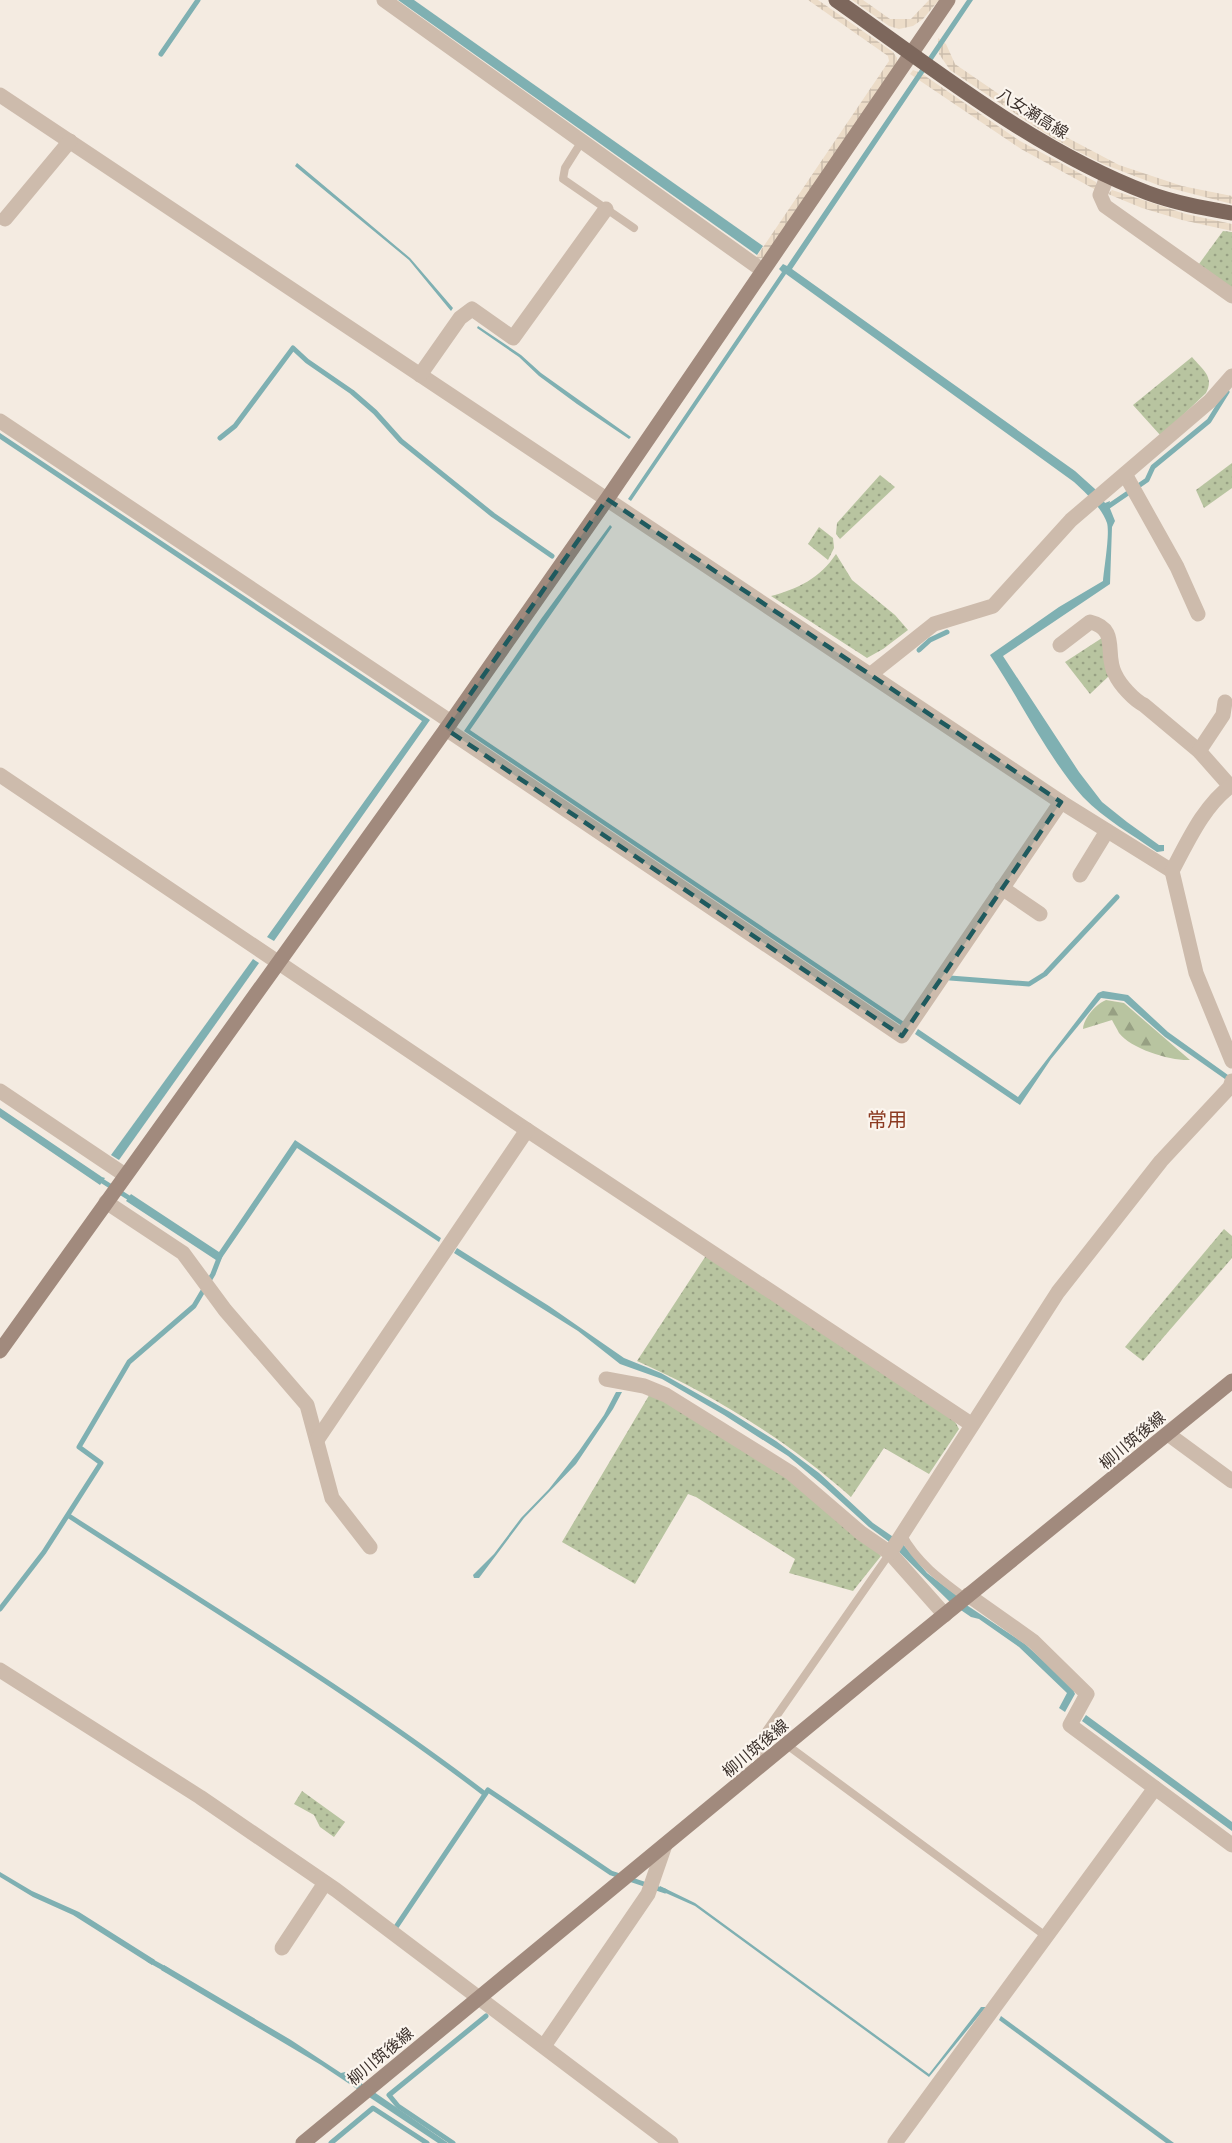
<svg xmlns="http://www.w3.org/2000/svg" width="1232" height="2143" viewBox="0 0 1232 2143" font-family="Signika,'Noto Sans JP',sans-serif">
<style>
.grass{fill:url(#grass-dots)}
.forest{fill:url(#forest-firs)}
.plaza{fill:url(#plaza-grid)}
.water{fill:#7fb0b2}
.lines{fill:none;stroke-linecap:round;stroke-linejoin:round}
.stream{stroke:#7fb0b2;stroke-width:5}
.lane{stroke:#cdbbac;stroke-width:8}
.street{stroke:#cdbbac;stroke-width:15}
.secondary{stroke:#a18a7d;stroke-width:15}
.primary{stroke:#7d675c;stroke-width:15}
.marked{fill:#1f5a5e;fill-opacity:0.2;stroke:#1f5a5e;stroke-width:4.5;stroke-dasharray:12 8;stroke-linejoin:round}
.labels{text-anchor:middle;stroke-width:4.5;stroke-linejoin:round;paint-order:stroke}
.street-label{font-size:16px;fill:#3b302b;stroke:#fbf5ee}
.quarter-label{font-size:20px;fill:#8c3b22;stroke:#fbf5ee}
</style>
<defs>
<pattern id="grass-dots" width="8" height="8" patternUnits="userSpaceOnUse" patternTransform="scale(1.5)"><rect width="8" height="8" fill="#b8c4a0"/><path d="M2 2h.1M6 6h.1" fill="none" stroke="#97a083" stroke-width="1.8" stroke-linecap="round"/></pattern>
<pattern id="forest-firs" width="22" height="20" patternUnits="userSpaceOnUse" patternTransform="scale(1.5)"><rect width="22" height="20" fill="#b8c4a0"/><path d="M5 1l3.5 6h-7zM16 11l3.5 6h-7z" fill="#97a083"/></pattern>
<pattern id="plaza-grid" width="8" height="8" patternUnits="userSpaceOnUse" patternTransform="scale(1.5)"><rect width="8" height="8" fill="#ecdcc8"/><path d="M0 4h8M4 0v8" fill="none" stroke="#cbbdac"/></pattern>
</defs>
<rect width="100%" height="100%" fill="#f4ebe1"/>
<g class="grass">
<polygon points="1223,231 1232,232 1232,289 1199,264"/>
<path d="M 1192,357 C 1202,369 1215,377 1206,393 L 1161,436 L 1133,405 Z"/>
<polygon points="1232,463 1232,488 1204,508 1196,490"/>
<polygon points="880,475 895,487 840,539 836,534 837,523"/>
<polygon points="819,527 833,538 834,548 828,560 808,544"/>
<path d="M 836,554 L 852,580 L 895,615 L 908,630 L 883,649 L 867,658 L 771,596 C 798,589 820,578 836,554 Z"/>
<polygon points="1105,636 1110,675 1090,694 1065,662"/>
<polygon points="1224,1229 1232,1236 1232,1258 1143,1361 1125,1347"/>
<path d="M 707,1254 L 953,1418 L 959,1429 L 929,1474 L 884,1448 L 851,1497 C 788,1441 714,1395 637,1361 Z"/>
<polygon points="651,1392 755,1453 869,1543 881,1556 853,1591 789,1573 795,1559 696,1497 688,1494 635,1584 562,1542"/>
<polygon points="302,1791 345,1822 334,1837 320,1827 314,1815 294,1804"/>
</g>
<path class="forest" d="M 1106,1000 L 1124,1003 L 1190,1060 C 1171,1061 1131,1049 1119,1033 C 1117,1029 1114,1024 1112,1020 L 1083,1029 C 1083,1019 1096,1004 1106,1000 Z"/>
<g class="plaza">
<polygon points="808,0 818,0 893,52 897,58 897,64 765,258 755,259 889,61 888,56"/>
<polygon points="852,0 863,0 890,19 911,19 929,0 939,0 923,19 913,26 899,29 889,26"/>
<polygon points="938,38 946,44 955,64 1047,127 1119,165 1182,186 1232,196 1232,204 1158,185 1103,164 1071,148 1043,132 950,70 939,54"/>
<polygon points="913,70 921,73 1020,141 1096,182 1096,190 1021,149 910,74"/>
<polygon points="1112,190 1186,214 1232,224 1232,231 1182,220 1142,208 1108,194"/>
</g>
<g class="water">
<polygon points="398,0 414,0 763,246 757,255"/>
<path d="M 967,0 L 973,0 L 792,269 L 1075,471 L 1095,489 L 1105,503 L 1110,501 L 1109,506 L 1115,521 L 1112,527 L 1110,584 L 1003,656 L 1079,772 L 1102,802 L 1127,822 L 1159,845 L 1164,845 L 1164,851 L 1157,852 C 1133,835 1104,819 1083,797 C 1046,755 1021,701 990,655 L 1059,607 L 1103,581 C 1104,568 1110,534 1107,523 C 1102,508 1086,493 1074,482 L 786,274 L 631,501 L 628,499 L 782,272 L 779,269 L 783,264 L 787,266 Z"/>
<polygon points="297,163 410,258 453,308 451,311 409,260 295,166"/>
<polygon points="478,326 521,355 541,373 631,437 629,439 577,404 539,376 519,357 477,328"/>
<polygon points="0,433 430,720 274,941 267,937 422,721 0,439"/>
<polygon points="610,525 612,527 470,730 904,1022 902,1026 464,731 541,619"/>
<polygon points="253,959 259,963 119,1160 111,1155"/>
<polygon points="1103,991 1128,995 1168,1032 1228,1075 1232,1084 1165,1037 1124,1001 1101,998 1051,1059 1020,1105 915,1034 918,1029 1018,1097 1098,993"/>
<polygon points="0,1108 102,1177 105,1178 100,1185 0,1117"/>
<polygon points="295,1140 441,1238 439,1242 297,1148 219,1262 126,1201 131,1194 219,1252"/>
<polygon points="457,1248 549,1306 624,1358 661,1373 730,1412 776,1441 819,1473 873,1523 902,1543 927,1573 955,1594 965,1604 1025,1644 1072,1687 1075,1694 1065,1712 1059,1708 1067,1693 1019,1647 979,1619 971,1617 952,1604 888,1541 869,1527 824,1486 788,1456 724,1415 662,1379 620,1364 578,1331 454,1253"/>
<polygon points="616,1392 622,1392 613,1409 576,1464 524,1518 479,1578 474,1578 473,1575 494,1554 521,1518 549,1489 579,1451 604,1415"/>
<polygon points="1086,1715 1232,1822 1232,1831 1082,1721"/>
<polygon points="0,1872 32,1891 79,1912 155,1960 152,1965 73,1915 33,1897 0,1877"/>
<polygon points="660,1886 695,1903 929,2074 981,2007 986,2007 929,2077 695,1906 659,1890"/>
<polygon points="164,1965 291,2040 341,2073 345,2072 448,2143 438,2143 321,2065 161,1970"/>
<polygon points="1001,2016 1174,2143 1166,2143 999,2020"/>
</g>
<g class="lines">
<g class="stream">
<polyline points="161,54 198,0"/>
<polyline points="220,438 235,426 293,348 307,361 352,392 375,412 401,441 493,515 552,556"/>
<polyline points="1109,506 1147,480 1153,467 1209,421 1227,392"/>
<polyline points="919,650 930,640 947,632"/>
<polyline points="950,978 1029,984 1045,974 1117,897"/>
<polyline points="99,1179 134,1201"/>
<path d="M 69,1516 C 209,1607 353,1693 485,1794"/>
<polyline points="0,1609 44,1552 101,1463 79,1447 129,1362 194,1306 213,1274 220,1256"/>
<polyline points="396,1927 488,1790 611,1873 665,1891"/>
<polyline points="149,1960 167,1970"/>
<polyline points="331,2143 373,2108 427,2143"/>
<polyline points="453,2143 398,2106 389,2095 486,2016"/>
</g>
<g class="lane">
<polyline points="582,141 565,168 563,179 634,228"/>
<path d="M 902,1534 C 917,1562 940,1579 966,1598"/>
<polyline points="787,1745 1047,1937"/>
<polyline points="761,1764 764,1734 890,1553"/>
</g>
<g class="street">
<polyline points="384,0 762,270"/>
<polyline points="0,95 1061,802 1172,871"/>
<polyline points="1107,177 1100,195 1105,206 1232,296"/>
<polyline points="5,219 70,141"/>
<polyline points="420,375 460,318 472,309 513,338 606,209"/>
<polyline points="0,421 451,722"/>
<polyline points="1125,474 1177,567 1198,614"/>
<path d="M 1060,645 L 1090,622 C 1120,629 1104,654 1115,674 C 1120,685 1134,700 1144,705 L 1199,751 L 1230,786"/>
<polyline points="871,674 934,624 993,606 1071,520 1210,401 1232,376"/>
<polyline points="446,729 902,1036 1061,802"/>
<polyline points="1199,751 1223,715 1225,702"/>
<polyline points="0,775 527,1130 971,1424"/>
<path d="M 1232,785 C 1204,805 1188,841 1172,871 L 1196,973 L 1232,1061"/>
<polyline points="1080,875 1107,831"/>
<polyline points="1002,888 1040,914"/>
<polyline points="0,1091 125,1175"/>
<polyline points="106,1202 183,1253 225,1310 307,1405 332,1498 370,1547"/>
<polyline points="606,1379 644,1386 666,1395 791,1473 861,1533 890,1553 945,1615"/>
<polyline points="1168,1434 1232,1481"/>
<polyline points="317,1440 527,1130"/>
<polyline points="890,1553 1058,1292 1161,1161 1230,1087 1232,1081"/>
<polyline points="968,1595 1033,1641 1087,1694 1070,1725 1232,1845"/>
<polyline points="0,1670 200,1797 336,1890 671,2143"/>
<polyline points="282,1948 325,1883"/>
<polyline points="544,2046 648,1894 665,1845"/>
<polyline points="895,2143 1155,1788"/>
</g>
<g class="secondary">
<polyline points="0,1351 451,722 607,499 948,0"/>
<polyline points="303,2143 879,1668 1232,1381"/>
</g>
<path class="primary" d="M 836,0 C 933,68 1036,151 1148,193 C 1175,203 1204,208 1232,213"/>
</g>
<path class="marked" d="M 607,499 L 1061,802 L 902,1036 L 446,729 Z"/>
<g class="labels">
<g class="street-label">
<text transform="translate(1033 113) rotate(32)" y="6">八女瀬高線</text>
<text transform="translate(1132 1440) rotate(-40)" y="6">柳川筑後線</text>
<text transform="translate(755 1748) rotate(-40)" y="6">柳川筑後線</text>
<text transform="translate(380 2056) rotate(-40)" y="6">柳川筑後線</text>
</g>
<g class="quarter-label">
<text x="887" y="1127">常用</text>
</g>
</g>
</svg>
